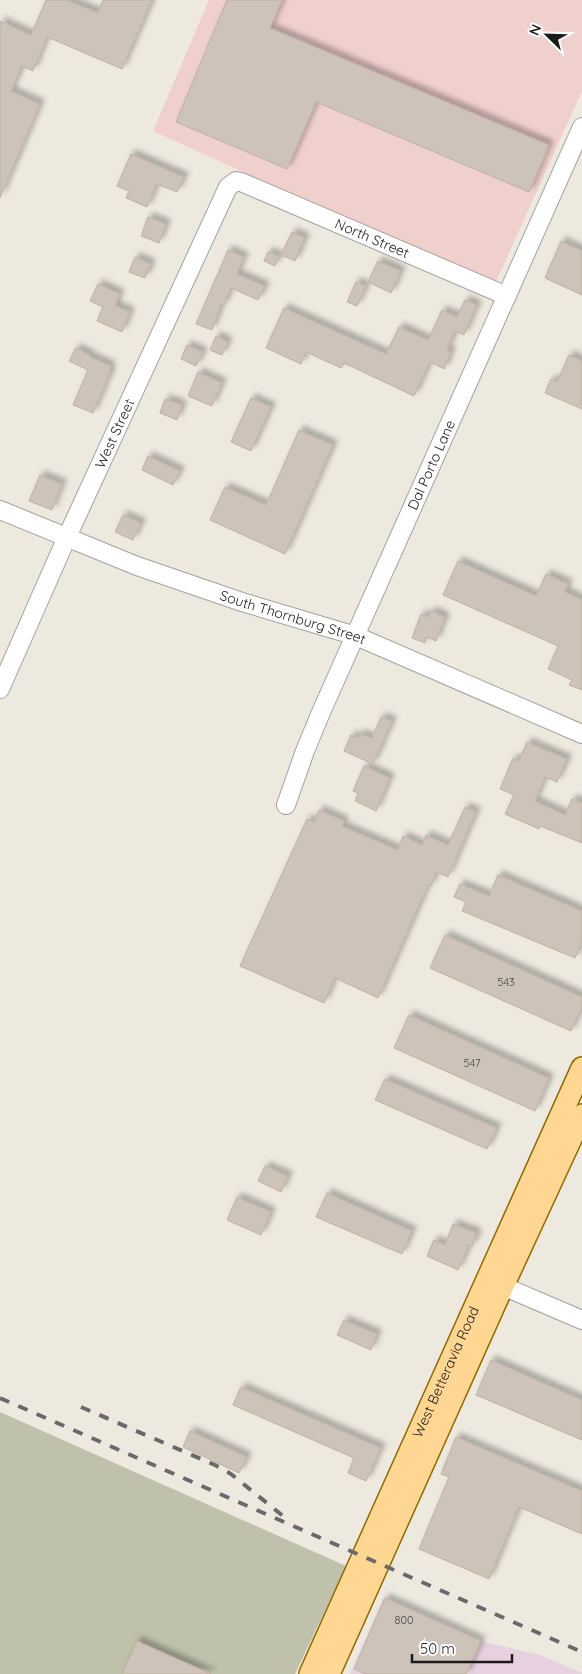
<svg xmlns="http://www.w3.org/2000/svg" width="582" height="1674" viewBox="0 0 582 1674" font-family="Quicksand,sans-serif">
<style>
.commercial{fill:#f0d0cd}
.industrial{fill:#e7d1e1}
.construction{fill:#c0c1ab}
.building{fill:#cdc3b8;stroke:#bfb0a1;filter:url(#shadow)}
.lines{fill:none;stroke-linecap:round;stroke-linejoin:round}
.minor-casing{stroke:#a2a2a2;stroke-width:20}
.major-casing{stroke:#916a00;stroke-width:24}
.minor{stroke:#fff;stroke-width:18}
.major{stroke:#ffd792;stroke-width:21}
.rail{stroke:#696969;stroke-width:4;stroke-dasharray:10 10;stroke-linecap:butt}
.labels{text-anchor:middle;stroke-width:4;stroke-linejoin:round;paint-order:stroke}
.number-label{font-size:11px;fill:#484542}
.street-label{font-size:14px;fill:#1b1b1b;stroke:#fff}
</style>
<defs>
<filter id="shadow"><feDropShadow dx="4.5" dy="-4.5" stdDeviation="2.5" flood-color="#0004"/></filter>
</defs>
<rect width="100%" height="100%" fill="#ede9df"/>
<polygon class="commercial" points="209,0 582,0 582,91 494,286 153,131"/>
<polygon class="industrial" points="384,1597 481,1641 540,1655 582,1673 582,1674 350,1674"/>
<polygon class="construction" points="0,1412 346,1566 295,1674 0,1674"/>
<g class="building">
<polygon points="46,0 67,0 98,13 103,0 152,0 122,69 47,37 33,71 22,66 11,91 40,104 0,198 0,21 31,35"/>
<polygon points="227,0 282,0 270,28 549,145 529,192 316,102 287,169 176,122"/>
<polygon points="131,154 184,177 177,192 157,184 147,207 126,198 129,191 117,186"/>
<polygon points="148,217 166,224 159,243 141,236"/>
<polygon points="292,232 305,238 295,261 281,255"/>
<polygon points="561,241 582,251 582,295 545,278"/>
<polygon points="228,250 244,257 237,274 265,286 258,300 231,288 224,305 221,305 212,330 196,324"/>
<polygon points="268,252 279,256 275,266 264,261"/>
<polygon points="135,257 151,264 145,278 129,272"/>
<polygon points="378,261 401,271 391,293 368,282"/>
<polygon points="356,282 366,286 357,306 347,302"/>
<polygon points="98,284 120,294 115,305 130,312 122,332 97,321 103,307 90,301"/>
<polygon points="465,300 477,305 464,335 455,331 447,350 451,352 444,369 430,362 414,396 344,363 341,368 306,352 301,364 266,348 284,308 386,354 399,327 428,340 442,310 457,317"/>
<polygon points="216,336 228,342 222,355 210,350"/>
<polygon points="187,345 203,352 196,366 181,359"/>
<polygon points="76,348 90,355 89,356 111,366 109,370 111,371 93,413 73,405 88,370 69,361"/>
<polygon points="569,355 582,361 582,409 545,393 551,379 557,382"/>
<polygon points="198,372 222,383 212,406 188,396"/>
<polygon points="251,398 271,407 251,451 231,442"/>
<polygon points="165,399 182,405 177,420 160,413"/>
<polygon points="299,430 333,445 285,554 210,520 225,487 266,505"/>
<polygon points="148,456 180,471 173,485 142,470"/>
<polygon points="40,475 62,484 52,510 29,501"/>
<polygon points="123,515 141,523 133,540 115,532"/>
<polygon points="458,561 536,596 546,574 568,584 565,592 582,600 582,690 569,685 572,680 548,669 558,646 443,595"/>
<polygon points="431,611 445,617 436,641 427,637 425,643 412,638 421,614 428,617"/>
<polygon points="381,717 392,721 373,764 344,751 351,735 358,738 360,734 372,738"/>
<polygon points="527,742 567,759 557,782 545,777 535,801 565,815 572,799 582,803 582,843 540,826 539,829 505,814 514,795 500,789 513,758 519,761"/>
<polygon points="364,766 390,778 376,811 355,801 358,793 353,791"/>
<polygon points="465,807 476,812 448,877 436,872 431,886 428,885 378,998 335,978 324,1003 240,966 307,819 314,822 319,810 344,821 342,826 398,850 403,836 422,845 426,835 448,845"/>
<polygon points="498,875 582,911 582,941 575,958 462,911 466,902 454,897 460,884 489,896"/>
<polygon points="445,935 582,997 582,1007 571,1031 430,968"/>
<polygon points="409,1015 549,1078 535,1111 394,1048"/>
<polygon points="385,1079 497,1128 487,1149 375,1100"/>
<polygon points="265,1166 288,1176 281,1192 258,1181"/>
<polygon points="327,1193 412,1231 402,1254 316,1217"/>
<polygon points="237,1197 271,1212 261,1235 227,1220"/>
<polygon points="453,1224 477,1233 472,1246 469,1245 458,1270 427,1256 434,1240 445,1245"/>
<polygon points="344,1320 377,1334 371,1350 337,1335"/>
<polygon points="491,1360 582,1400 582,1440 476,1395"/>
<polygon points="241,1387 381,1448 366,1481 348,1473 354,1458 233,1405"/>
<polygon points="190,1431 247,1457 239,1473 183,1447"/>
<polygon points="456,1437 582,1491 582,1534 519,1507 489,1579 419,1549 449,1477 441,1474"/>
<polygon points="385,1598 481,1641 466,1674 365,1674 354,1669"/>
<polygon points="137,1641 211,1674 122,1674"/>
</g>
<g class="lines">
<g class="minor-casing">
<g id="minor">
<path id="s1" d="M 0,510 L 137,566 L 242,602 L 356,636 L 582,734"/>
<path id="s2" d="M 0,689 L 67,537 L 228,187 L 236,181 L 241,182 L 507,296"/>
<path id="s3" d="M 286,805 L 305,751 L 322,710 L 582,127"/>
<polyline points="491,1281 582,1320"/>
</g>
</g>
<g class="major-casing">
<g id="major">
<path id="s4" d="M 310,1674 L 582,1068"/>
<polyline points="329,1674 503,1286 582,1115"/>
</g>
</g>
<use href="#minor" class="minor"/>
<use href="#major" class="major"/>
<g class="rail">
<polyline points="0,1398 582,1652"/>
<polyline points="81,1407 215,1465 231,1474 288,1520"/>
</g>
</g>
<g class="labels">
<g class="number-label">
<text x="506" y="986">543</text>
<text x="472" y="1067">547</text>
<text x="404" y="1624">800</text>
</g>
<g class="street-label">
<text dy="5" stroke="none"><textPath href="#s2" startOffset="709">North Street</textPath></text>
<text dy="5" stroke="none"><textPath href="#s2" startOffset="280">West Street</textPath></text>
<text dy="5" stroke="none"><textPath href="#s3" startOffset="370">Dal Porto Lane</textPath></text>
<text dy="5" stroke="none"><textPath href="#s1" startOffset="312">South Thornburg Street</textPath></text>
<text dy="5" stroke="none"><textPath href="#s4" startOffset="331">West Betteravia Road</textPath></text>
</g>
</g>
<g transform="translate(547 35) rotate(293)" stroke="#ffffff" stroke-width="4" paint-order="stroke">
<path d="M0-4L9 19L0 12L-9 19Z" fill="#1b1b1b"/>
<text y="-8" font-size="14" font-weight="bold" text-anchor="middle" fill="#1b1b1b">N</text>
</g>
<path d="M412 1654v8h100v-8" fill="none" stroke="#1b1b1b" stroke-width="2.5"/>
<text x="420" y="1654" font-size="15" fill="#1b1b1b" stroke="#ffffff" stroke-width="4" paint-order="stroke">50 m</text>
</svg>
